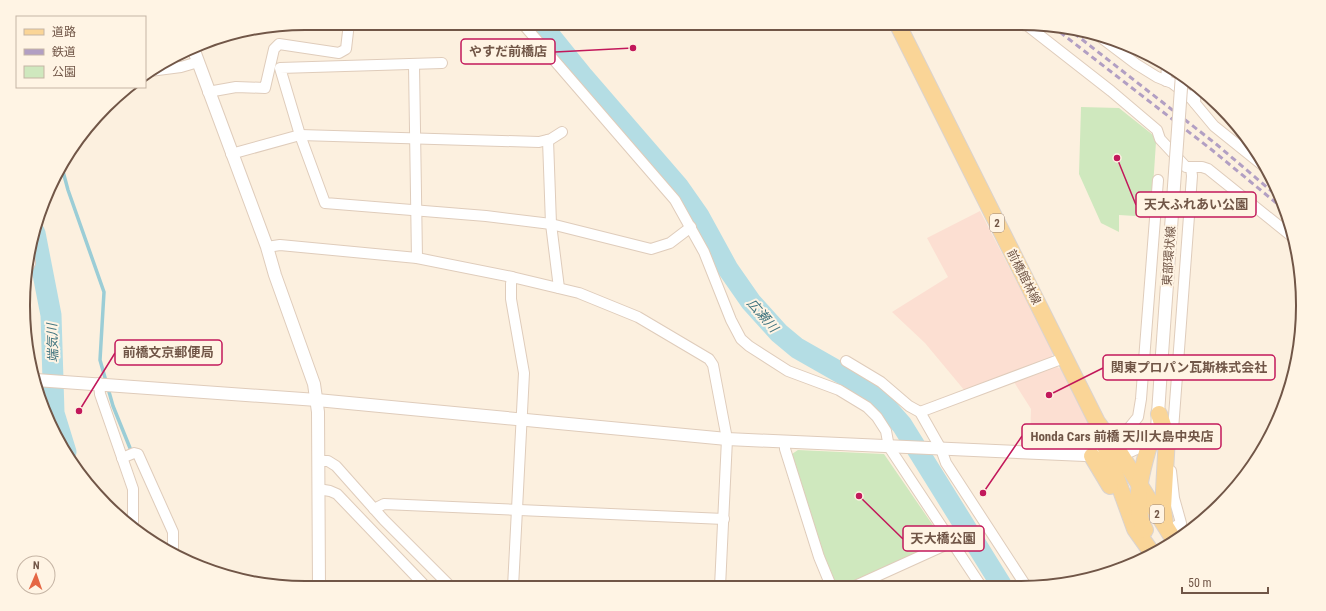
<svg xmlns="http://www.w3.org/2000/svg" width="1326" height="611" viewBox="0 0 1326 611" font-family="'Roboto Condensed','Noto Sans JP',sans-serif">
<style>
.commercial{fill:#fcdfd2}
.green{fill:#cfe8be}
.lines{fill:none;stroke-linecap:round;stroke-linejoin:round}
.stream{stroke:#9bcdd6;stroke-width:3.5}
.river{stroke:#b4dde4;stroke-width:21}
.minor-casing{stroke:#dfccbb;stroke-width:12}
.tertiary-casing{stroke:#dfccbb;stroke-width:14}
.primary-casing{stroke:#dad3cf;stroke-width:18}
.minor{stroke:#fff;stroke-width:10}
.tertiary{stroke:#fff;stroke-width:12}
.primary{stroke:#fad597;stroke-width:16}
.rail{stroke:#b29fc3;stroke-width:3;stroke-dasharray:6 4;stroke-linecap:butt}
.tertiary-bridge-casing{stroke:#dfccbb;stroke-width:14;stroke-linecap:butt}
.tertiary-bridge{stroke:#fff;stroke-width:12}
.labels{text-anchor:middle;stroke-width:4;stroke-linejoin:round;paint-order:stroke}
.shield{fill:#fff4e4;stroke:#9c8576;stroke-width:1}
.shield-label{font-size:11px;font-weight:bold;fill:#715647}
.street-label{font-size:12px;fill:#715647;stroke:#fff4e4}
.water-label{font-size:13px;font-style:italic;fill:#3f737e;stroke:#fff4e4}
.rim{fill:none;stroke:#715647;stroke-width:2}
.leader{fill:none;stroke:#c2185b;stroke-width:1.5}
.callout-dot{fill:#c2185b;stroke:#fff4e4;stroke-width:1.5}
.callout{fill:#fff4e4;stroke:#c2185b;stroke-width:1.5}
.callout-label{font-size:13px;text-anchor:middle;font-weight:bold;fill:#715647}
</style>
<rect width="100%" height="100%" fill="#fcf0df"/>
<g class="commercial">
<polygon points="980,211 1053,352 1052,359 965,391 925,343 892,312 948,277 927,238"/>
<polygon points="1055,366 1061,369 1091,427 1081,447 1030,444 1031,409 1014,382"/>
</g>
<g class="green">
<polygon points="1081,107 1119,108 1153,135 1156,142 1151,217 1119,215 1119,232 1101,223 1079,174"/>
<polygon points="798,450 884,454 941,537 939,544 843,586 836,584 822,554 792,454"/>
</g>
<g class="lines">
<polyline class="stream" points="61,164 68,190 104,292 100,360 113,406 130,448"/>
<g class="river">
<polyline points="540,23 582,75 678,186 699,216 728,269 751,302 779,333 797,348 855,381 880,400 902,425 1002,586"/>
<polyline points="35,233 51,315 54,413 66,452"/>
</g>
<g class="minor-casing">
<g id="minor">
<polyline points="522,23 675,200 704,252 731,320 741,339 749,346 788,371 839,390 867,407 877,417 886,431 889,447 981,586"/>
<polyline points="1024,23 1111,91 1157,130 1160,139 1186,167 1202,167 1208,169 1294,238"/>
<polyline points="1099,36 1136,64 1157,77 1172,83 1189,96 1214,126 1265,167"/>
<polyline points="442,63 280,68 300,135 325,203 486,216 551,224 651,249 670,243 691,227"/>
<polyline points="414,65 417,258"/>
<polyline points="150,71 181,67 198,62"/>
<polyline points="1166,81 1167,65"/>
<polyline points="208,92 236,87 265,88 274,49 279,44 339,53 346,49 349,23"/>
<polyline points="1195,103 1196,86"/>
<polyline points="548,140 551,224 559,288"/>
<polyline points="231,154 300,135 539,142 551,139 562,132"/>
<polyline points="267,247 280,245 417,258 512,277 579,293 638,317 709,359 713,365 727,439 720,587"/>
<polyline points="27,269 30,263 28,251"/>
<polyline points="512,277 511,284 511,299 524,373 513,587"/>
<polyline points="846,361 881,382 909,406 920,412 941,449 946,463 1026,586"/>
<polyline points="99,383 100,394 133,489 133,527"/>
<polyline points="920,412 1064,358"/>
<polyline points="785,442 785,449 819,557 831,586"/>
<polyline points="1172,443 1192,176 1191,167"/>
<polyline points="1132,450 1130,437 1132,434 1129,428 1138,417 1141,399 1158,180"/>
<polyline points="122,458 134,453 138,454 173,532 173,552"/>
<polyline points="319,461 328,461 336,466 384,520 452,588"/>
<polyline points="318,489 330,491 337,494 427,588"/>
<polyline points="374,509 384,504 724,519"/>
<polyline points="1168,531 1181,523 1174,498 1171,471"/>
<polyline points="855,586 952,542"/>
</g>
</g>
<g class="tertiary-casing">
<g id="tertiary">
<polyline points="193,48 267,247 275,275 314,384 318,412 319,588"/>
<path d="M 36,380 L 317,400 L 727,439 L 1108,456 C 1128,454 1146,446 1157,429 L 1162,354"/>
</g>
</g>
<g class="primary-casing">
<g id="primary">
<polyline points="897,23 1097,422 1121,455 1174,540"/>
<polyline points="1159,414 1167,437 1163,508 1165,524"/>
<polyline points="1101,435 1135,529 1152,553"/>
<polyline points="1092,456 1110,486"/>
<path d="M 1145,530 C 1131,504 1143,465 1151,439"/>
</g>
</g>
<use href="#minor" class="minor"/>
<use href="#tertiary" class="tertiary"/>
<use href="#primary" class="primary"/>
<g class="rail">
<polyline points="1052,26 1212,150 1286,211"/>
<polyline points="1066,27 1216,144 1282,200"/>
</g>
<g class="tertiary-bridge-casing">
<polyline id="tertiary-bridge" points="1162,354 1182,74"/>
</g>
<use href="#tertiary-bridge" class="tertiary-bridge"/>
</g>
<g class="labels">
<g class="shield">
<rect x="990" y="214" width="14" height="18" rx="3"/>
<rect x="1150" y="505" width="14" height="18" rx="3"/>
</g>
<g class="shield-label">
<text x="997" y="227">2</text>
<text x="1157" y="518">2</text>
</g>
<g class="street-label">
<text transform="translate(1169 256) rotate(-86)" y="4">東部環状線</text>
<text transform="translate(1024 277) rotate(63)" y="4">前橋館林線</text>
</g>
<g class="water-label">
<text transform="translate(763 315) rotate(49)" y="5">広瀬川</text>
<text transform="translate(52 343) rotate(-92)" y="5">端気川</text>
</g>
</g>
<path d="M0 0H1326V611H0ZM305 30H1021A275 275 0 0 1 1296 305V306A275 275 0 0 1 1021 581H305A275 275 0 0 1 30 306V305A275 275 0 0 1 305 30Z" fill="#fff4e4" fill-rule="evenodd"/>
<path class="rim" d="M305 30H1021A275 275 0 0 1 1296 305V306A275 275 0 0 1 1021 581H305A275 275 0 0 1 30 306V305A275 275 0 0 1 305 30Z"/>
<path class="leader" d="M633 48L555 52M1117 158L1136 205M79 411L115 353M1049 395L1103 368M983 493L1022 436M859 496L903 539"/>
<g class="callout-dot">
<circle cx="633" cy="48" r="4"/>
<circle cx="1117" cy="158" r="4"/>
<circle cx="79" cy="411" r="4"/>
<circle cx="1049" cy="395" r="4"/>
<circle cx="983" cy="493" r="4"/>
<circle cx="859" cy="496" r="4"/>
</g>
<g class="callout">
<rect x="461" y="39" width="94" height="25" rx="4"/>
<rect x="1136" y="192" width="120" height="25" rx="4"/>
<rect x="115" y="340" width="107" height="25" rx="4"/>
<rect x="1103" y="355" width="172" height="25" rx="4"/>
<rect x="1022" y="424" width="199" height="25" rx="4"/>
<rect x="903" y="526" width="81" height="25" rx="4"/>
</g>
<g class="callout-label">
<text x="508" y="56">やすだ前橋店</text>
<text x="1196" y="209">天大ふれあい公園</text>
<text x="168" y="357">前橋文京郵便局</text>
<text x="1189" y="372">関東プロパン瓦斯株式会社</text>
<text x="1122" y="441">Honda Cars 前橋 天川大島中央店</text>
<text x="943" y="543">天大橋公園</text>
</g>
<rect x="16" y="16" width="130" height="72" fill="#fff4e4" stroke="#c6b5a5"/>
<rect x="24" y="29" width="20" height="6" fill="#fad597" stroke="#c6b5a5"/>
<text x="52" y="36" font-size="12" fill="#715647">道路</text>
<rect x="24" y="49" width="20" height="6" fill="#b29fc3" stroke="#c6b5a5"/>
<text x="52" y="56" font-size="12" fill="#715647">鉄道</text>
<rect x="24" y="66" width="20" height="12" fill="#cfe8be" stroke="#c6b5a5"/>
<text x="52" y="76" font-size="12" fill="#715647">公園</text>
<g transform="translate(36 575) rotate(2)"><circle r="19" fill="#fff4e4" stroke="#c6b5a5"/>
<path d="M0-3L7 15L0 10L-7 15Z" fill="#e56744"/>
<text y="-6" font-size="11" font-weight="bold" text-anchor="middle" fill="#715647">N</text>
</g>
<path d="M1182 587v6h86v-6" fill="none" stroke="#715647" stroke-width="2"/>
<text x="1188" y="587" font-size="12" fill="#715647" stroke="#fff4e4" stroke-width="3" paint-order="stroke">50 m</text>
</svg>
